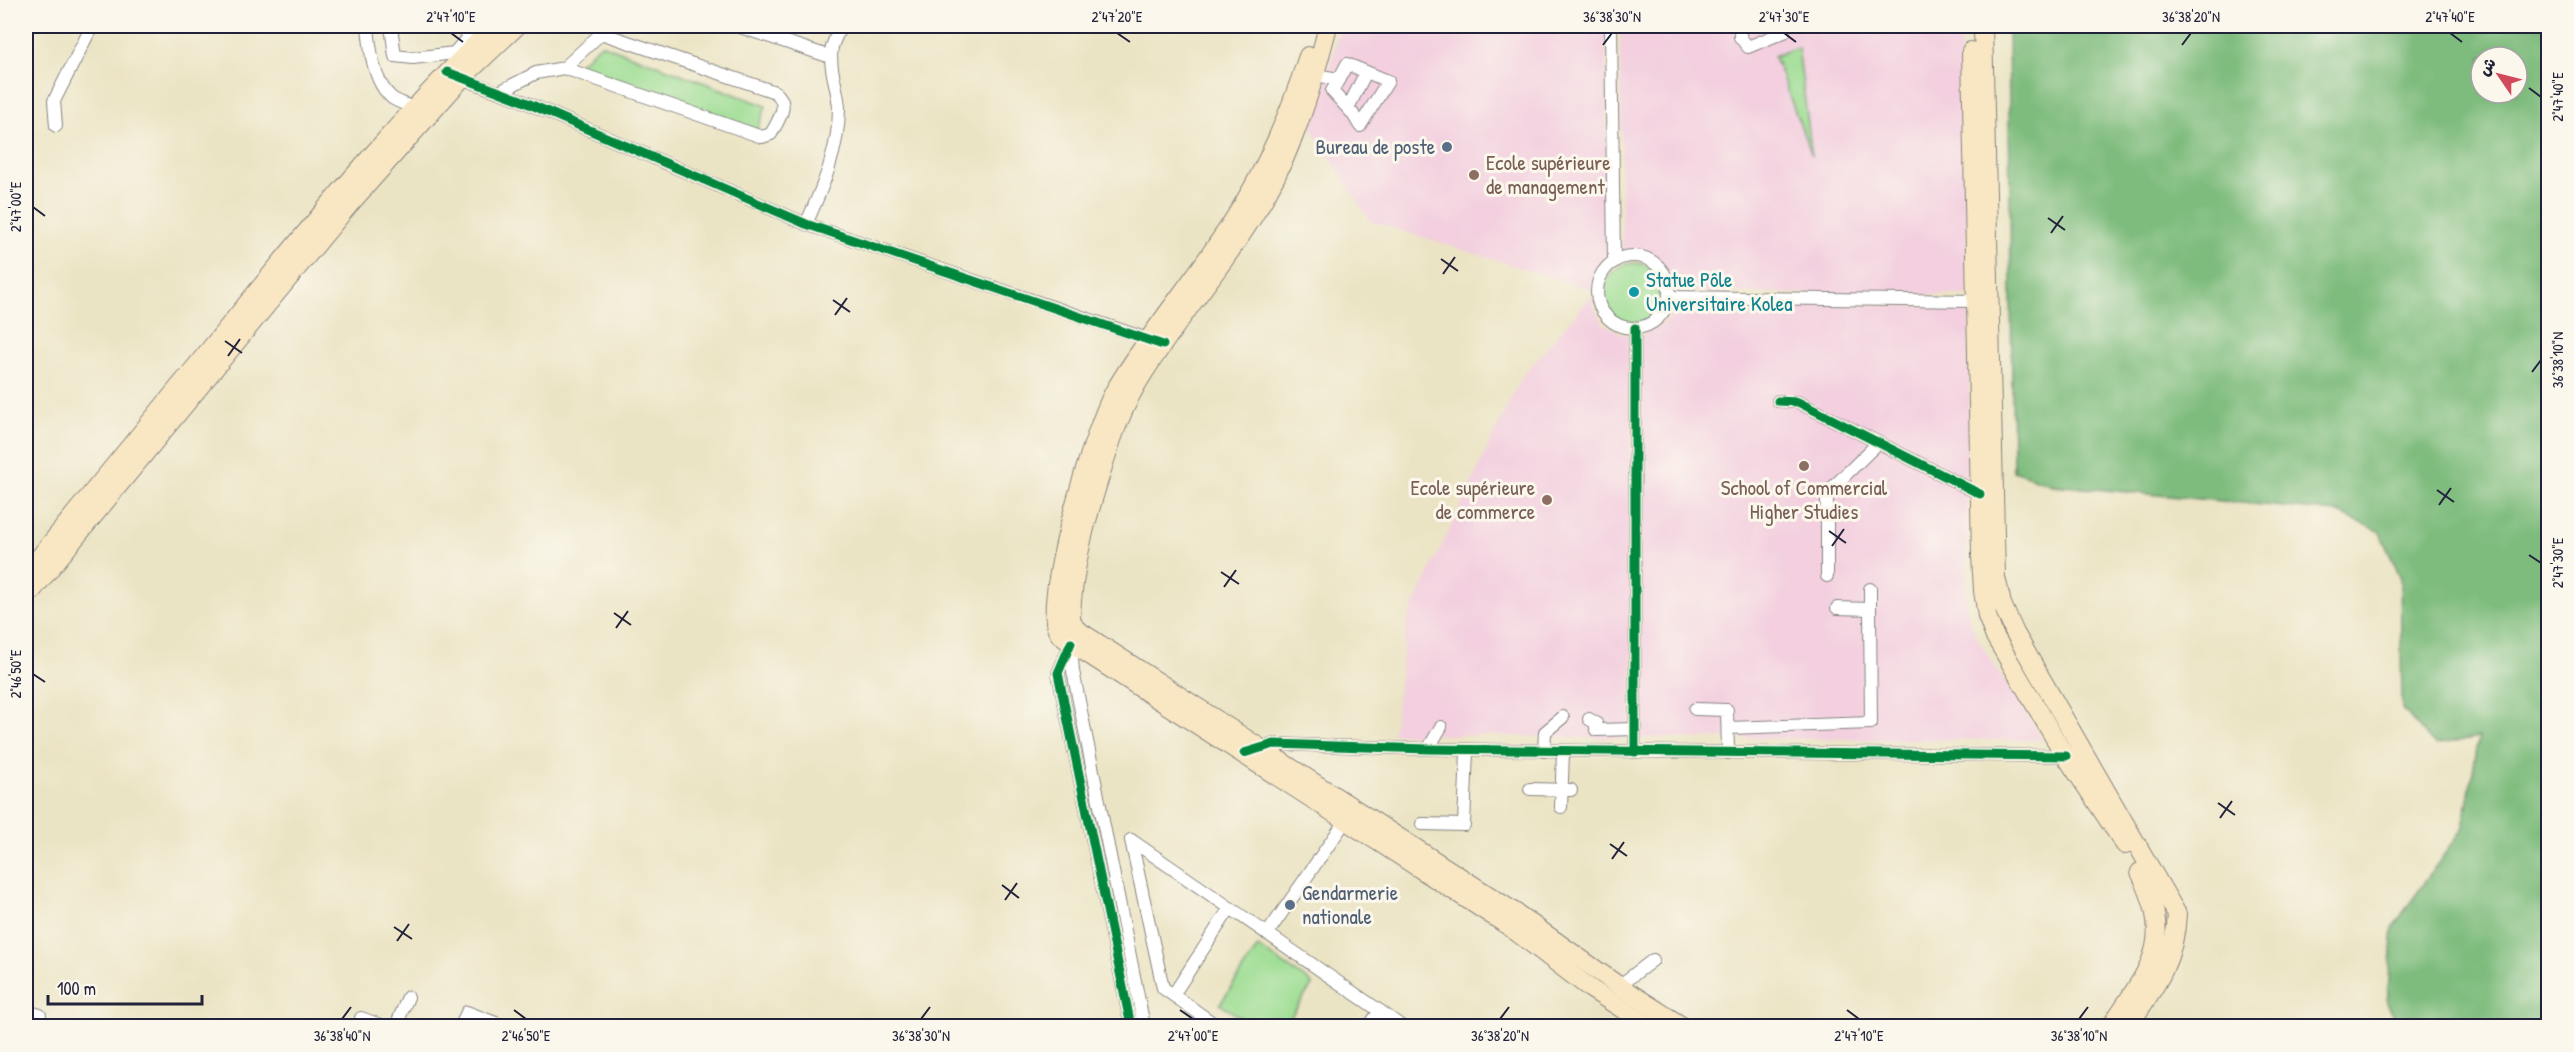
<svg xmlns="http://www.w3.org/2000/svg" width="2574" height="1052" viewBox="0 0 2574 1052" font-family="'Patrick Hand','Playpen Sans Arabic',sans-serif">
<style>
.built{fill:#f3cfdf}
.green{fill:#9ddd93;stroke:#608067;stroke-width:1.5}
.forest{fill:#7ebc7d;stroke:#506f5c;stroke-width:1.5;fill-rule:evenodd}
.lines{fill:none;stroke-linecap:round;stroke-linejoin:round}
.street-casing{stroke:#868380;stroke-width:14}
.secondary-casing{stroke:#868380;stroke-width:20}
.street{stroke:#fff;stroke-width:12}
.secondary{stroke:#f9e7c3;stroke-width:18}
.cycleway-casing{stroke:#fbf7ec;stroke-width:13}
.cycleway{stroke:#00873e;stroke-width:9}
.ticks{fill:none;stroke:#22223b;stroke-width:2}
.service-dot{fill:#5c6f8a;stroke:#fbf7ec;stroke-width:2}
.education-dot{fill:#8d6e63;stroke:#fbf7ec;stroke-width:2}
.culture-dot{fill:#0f9aa8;stroke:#fbf7ec;stroke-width:2}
.labels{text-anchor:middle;stroke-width:6;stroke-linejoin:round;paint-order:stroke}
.service-label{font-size:21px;fill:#4e5e75;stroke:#fbf7ec;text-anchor:end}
.education-label{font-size:21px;fill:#785e54;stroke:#fbf7ec;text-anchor:start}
.culture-label{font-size:21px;fill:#0d838f;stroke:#fbf7ec;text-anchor:start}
.neatline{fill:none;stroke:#22223b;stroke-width:2}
.ticks-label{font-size:15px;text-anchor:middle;fill:#22223b}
</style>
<rect width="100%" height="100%" fill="#fbf7ec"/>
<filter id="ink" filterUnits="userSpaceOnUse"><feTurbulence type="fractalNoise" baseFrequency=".0167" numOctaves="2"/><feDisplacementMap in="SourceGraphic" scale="12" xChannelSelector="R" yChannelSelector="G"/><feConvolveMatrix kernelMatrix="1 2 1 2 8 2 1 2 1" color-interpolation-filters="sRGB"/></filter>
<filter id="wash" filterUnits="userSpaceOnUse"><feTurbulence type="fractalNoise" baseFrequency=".008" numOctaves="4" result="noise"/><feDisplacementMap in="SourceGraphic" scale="24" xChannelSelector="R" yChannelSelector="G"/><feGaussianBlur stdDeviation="1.35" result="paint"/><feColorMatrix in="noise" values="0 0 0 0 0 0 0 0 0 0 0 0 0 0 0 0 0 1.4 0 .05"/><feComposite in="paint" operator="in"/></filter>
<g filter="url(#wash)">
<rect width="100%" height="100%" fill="#ebe4c4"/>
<g class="built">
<polygon points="1341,26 1606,26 1607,256 1594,280 1592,290 1370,221 1311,128"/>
<polygon points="1620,26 1960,26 1969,295 1675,292 1672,278 1659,260 1644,254 1622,254"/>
<polygon points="1592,295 1593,304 1603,323 1622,334 1631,335 1632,738 1393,734 1407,620 1520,379"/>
<polygon points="1675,301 1970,307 1966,598 1969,620 1978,640 2043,740 1638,738 1641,335 1669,320"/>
</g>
<g class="green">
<polygon points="601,44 766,106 757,130 578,65"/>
<polygon points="1798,47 1812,156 1774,56"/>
<circle cx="1634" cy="293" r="30"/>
<polygon points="1258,947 1313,984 1284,1026 1253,1026 1220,1004"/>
</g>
<path class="forest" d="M 2008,26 L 2548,26 L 2548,1026 L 2400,1026 L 2387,1003 L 2393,927 L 2463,828 L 2479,737 L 2435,745 L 2402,709 L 2400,576 L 2379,531 L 2337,512 L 2053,485 L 2013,471 ZM 2481,57 L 2517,57 L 2517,93 L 2481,93 Z"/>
</g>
<g filter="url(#ink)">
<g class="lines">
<g class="street-casing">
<g id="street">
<path d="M 368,26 C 370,49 373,82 392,98 C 398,102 407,105 414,108"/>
<polyline points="391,26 395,56 413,58 454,53 472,33"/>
<polyline points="737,26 831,57"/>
<polyline points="1611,26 1614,262"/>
<polyline points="1740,26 1740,37 1748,47 1784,32 1783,26"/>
<path d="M 564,68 L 762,137 L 771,134 C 778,120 791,105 775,92 L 601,33"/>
<polyline points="1315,75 1339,79 1332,91 1353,114 1360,126 1388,81 1347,64 1339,79"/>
<polyline points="458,77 518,99 806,224 1153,341"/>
<polyline points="499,92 536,73 564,68 609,26"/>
<polyline points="1348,108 1366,72"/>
<polyline points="56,126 54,101 92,26"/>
<path d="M 806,224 C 823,187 839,149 839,108 C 838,88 828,67 832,47 C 834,40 838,33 840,26"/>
<circle cx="1633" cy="292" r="36"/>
<polyline points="1669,297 1976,301"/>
<polyline points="1635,328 1635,752"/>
<polyline points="1778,401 1798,402 1980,494"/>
<polyline points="1827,576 1827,493 1878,443"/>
<polyline points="1837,608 1870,609 1870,589"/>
<polyline points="1071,643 1058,673 1131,1026"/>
<polyline points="1071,647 1073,671 1144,1026"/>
<polyline points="1695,709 1727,710 1728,753"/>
<polyline points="1589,719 1596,723 1596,730 1635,729"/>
<polyline points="1728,728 1871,723 1870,609"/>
<polyline points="1257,748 1274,744 1428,749 2066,756"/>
<polyline points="1428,749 1441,727"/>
<polyline points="1544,751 1545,732 1563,717"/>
<polyline points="1530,789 1571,790"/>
<polyline points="1561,807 1563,751"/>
<polyline points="1422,824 1464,825 1467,750"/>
<polyline points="1131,840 1380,1011 1369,1026"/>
<polyline points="1131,840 1163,988 1217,1026"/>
<polyline points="1267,934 1346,820"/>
<polyline points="1619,986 1653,960"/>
<polyline points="1173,995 1230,908"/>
<polyline points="26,1011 40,1015"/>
<polyline points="1380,1011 1401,1026"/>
<polyline points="361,1018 383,1026"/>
<polyline points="396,1026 408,997"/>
<polyline points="461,1026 467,1012 504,1026"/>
</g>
</g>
<g class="secondary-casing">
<g id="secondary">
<path d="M 1328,26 C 1313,84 1296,142 1266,195 C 1231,257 1183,311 1145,371 C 1122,406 1110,443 1098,483 C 1084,528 1072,573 1071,620 L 1076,629 L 1516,913 L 1619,986 L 1682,1026"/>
<path d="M 1983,26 L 1996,577 L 2002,604 L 2015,633 L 2177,914 C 2175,962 2154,989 2128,1026"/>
<polyline points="1971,51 1981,556 1983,591 1987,616 1994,635 2061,749 2125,845"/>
<path d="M 1308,56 C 1291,109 1271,159 1242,206 C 1204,270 1153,326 1115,390 C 1094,427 1046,589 1056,627 C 1058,635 1064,638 1071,643 L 1510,927 L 1591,989 L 1649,1026"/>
<path d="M 26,574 C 91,493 158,413 224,332 C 310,226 397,121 494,26"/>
<polyline points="26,598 348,206 462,78 517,26"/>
<path d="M 2111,1026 C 2150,966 2175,944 2140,872"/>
</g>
</g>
<use href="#street" class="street"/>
<use href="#secondary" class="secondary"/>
<g class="cycleway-casing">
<g id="cycleway">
<polyline points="447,72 518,99 806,224 1163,345"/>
<polyline points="1635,328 1635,752"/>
<polyline points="1778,401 1798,402 1980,494"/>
<polyline points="1071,643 1058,673 1131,1026"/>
<polyline points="1244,753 1274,744 1428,749 2066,756"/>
</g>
</g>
<use href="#cycleway" class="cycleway"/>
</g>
</g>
<path class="ticks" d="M 451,33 L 463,42M 1117,33 L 1130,42M 1784,33 L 1796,42M 2450,33 L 2462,42M 1603,45 L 1612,33M 2182,45 L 2191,33M 2529,88 L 2541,97M 33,207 L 45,216M 2048,218 L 2065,230M 2051,233 L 2063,216M 1441,259 L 1458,271M 1443,274 L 1455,257M 833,300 L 850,312M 835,315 L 847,298M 225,341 L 242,353M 228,356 L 240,339M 2532,372 L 2541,360M 2437,490 L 2454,502M 2439,505 L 2451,488M 1829,531 L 1846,543M 1832,546 L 1844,529M 2529,555 L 2541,563M 1221,572 L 1239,584M 1224,587 L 1236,570M 614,613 L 631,625M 616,628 L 628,611M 33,674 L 45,682M 2218,803 L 2235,815M 2220,818 L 2232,801M 1610,844 L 1627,856M 1612,859 L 1624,842M 1002,885 L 1019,898M 1005,900 L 1017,883M 394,927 L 412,939M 397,941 L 409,924M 514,1010 L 526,1019M 1180,1010 L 1193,1019M 1847,1010 L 1859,1019M 342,1019 L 351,1007M 921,1019 L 930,1007M 1500,1019 L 1509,1007M 2079,1019 L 2088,1007"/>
<g class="service-dot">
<circle cx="1447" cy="147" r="6"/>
<circle cx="1290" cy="905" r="6"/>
</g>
<g class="education-dot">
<circle cx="1474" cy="175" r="6"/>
<circle cx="1804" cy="466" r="6"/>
<circle cx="1547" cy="500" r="6"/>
</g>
<circle class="culture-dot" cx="1634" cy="292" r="6"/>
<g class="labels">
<g class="service-label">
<text x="1435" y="154">Bureau de poste</text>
<text x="1302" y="900" text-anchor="start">Gendarmerie<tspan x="1302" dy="24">nationale</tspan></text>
</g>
<g class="education-label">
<text x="1486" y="170">Ecole supérieure<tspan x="1486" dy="24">de management</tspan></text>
<text x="1535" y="495" text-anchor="end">Ecole supérieure<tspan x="1535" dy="24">de commerce</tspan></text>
<text x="1804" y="495" text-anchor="middle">School of Commercial<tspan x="1804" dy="24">Higher Studies</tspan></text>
</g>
<g class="culture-label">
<text x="1646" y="287">Statue Pôle<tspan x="1646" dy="24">Universitaire Kolea</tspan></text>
</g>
</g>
<rect width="2574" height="1052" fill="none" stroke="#fbf7ec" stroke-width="66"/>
<g transform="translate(2499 75) rotate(305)"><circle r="28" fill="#fbf7ec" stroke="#a4a2a5" stroke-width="1.5"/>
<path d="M0-4.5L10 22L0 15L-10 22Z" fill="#d1495b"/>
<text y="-9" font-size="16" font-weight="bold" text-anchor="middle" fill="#22223b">ش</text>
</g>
<path d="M48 995v9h154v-9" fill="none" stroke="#22223b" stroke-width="3"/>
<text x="57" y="995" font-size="18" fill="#22223b" stroke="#fbf7ec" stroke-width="4.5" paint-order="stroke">100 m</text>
<rect x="33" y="33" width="2508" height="986" class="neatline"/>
<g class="ticks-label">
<text x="451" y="22">2°47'10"E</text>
<text x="1117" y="22">2°47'20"E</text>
<text x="1612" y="22">36°38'30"N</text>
<text x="1784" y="22">2°47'30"E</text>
<text x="2191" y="22">36°38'20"N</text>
<text x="2450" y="22">2°47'40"E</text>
<text transform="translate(2558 97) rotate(-90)" y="5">2°47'40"E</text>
<text transform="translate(16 207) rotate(-90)" y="5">2°47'00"E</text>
<text transform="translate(2558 360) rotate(-90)" y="5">36°38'10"N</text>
<text transform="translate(2558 563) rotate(-90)" y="5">2°47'30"E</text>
<text transform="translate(16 674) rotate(-90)" y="5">2°46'50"E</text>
<text x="342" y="1041">36°38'40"N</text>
<text x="526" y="1041">2°46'50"E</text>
<text x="921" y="1041">36°38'30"N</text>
<text x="1193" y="1041">2°47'00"E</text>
<text x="1500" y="1041">36°38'20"N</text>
<text x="1859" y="1041">2°47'10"E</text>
<text x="2079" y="1041">36°38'10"N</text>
</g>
</svg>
